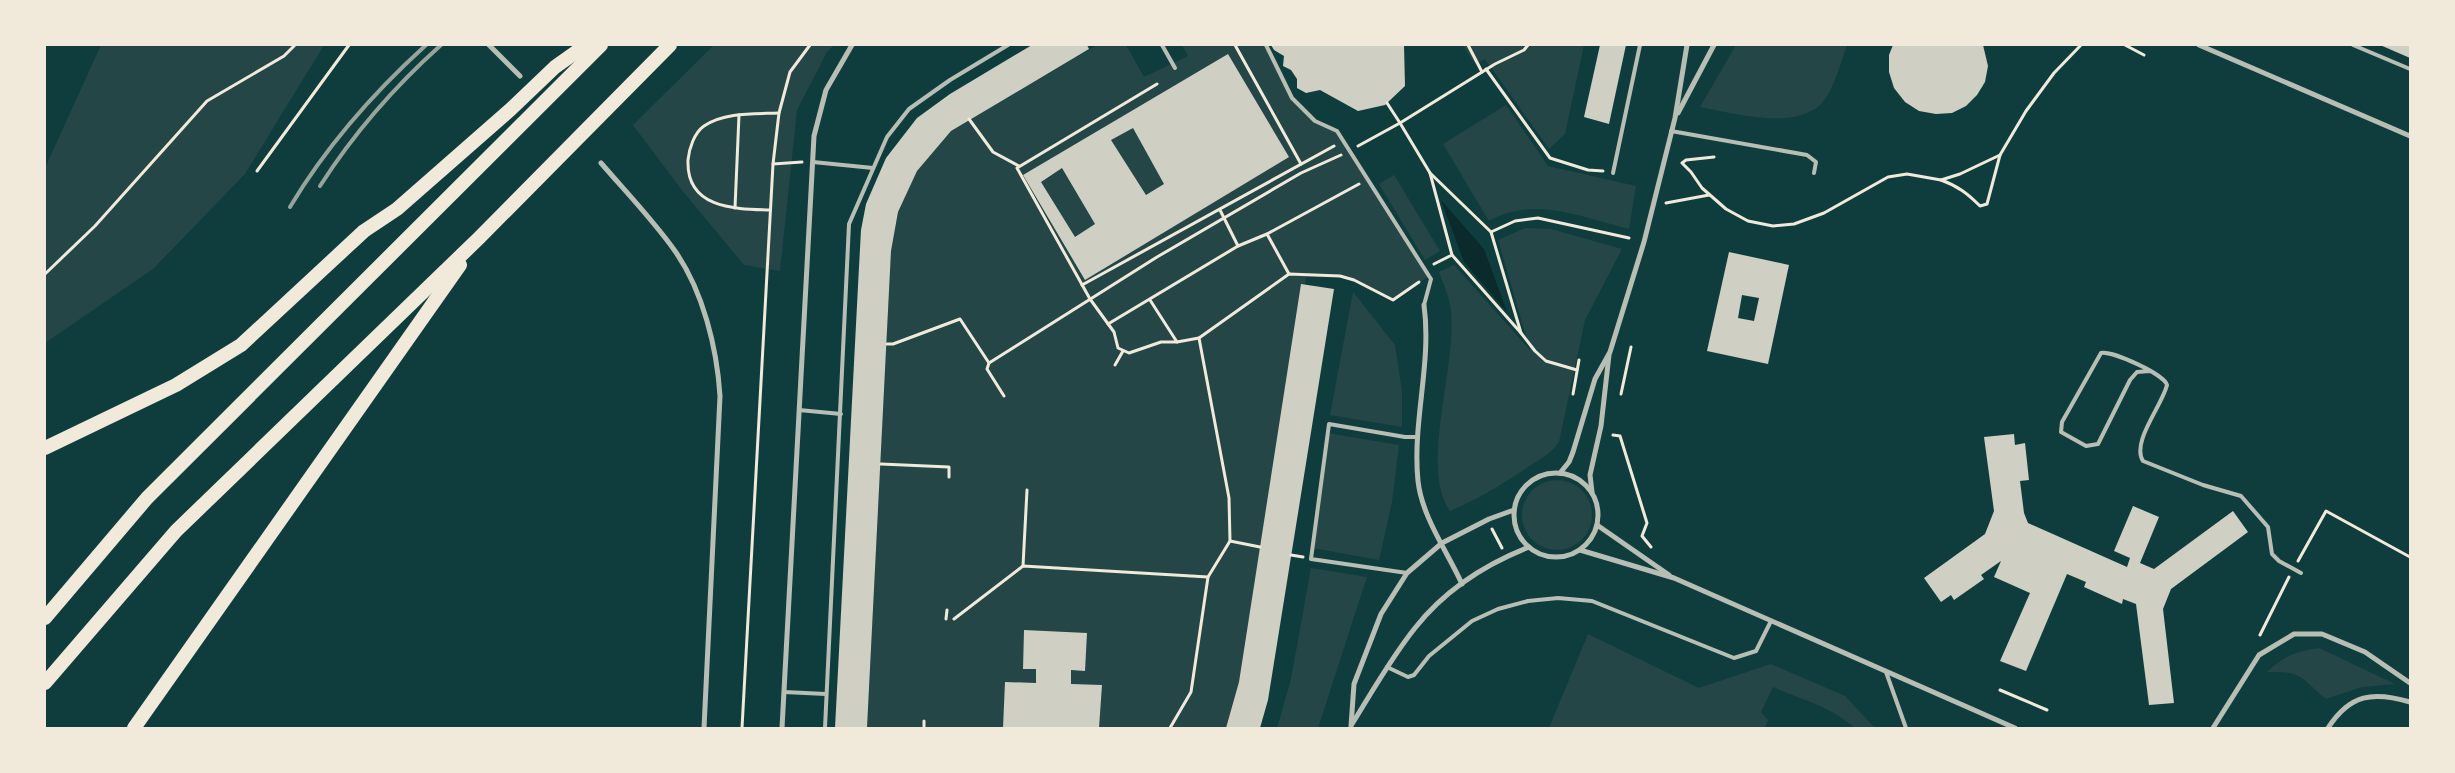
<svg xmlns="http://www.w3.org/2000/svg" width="2455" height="773" viewBox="0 0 2455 773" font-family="'Libre Baskerville',serif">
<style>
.green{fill:#244646}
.water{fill:#0a2a2b}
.building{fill:#cfcfc3;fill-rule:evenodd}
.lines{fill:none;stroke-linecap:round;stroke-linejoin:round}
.path{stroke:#f1e9da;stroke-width:3}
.service{stroke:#b8beb3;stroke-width:4}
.minor{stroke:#b8beb3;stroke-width:5}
.motorway{stroke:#f1e9da;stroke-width:14}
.rail{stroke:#97a49c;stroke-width:4}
</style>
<rect width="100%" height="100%" fill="#0f3d3e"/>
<g class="green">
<polygon points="101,45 324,45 245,174 153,269 45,343 45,168"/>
<polygon points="714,45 834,45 827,52 797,110 780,271 744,265 681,189 633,125"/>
<polygon points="1097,45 1126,45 1144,77 1188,56 1182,45 1266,45 1292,98 1315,121 1337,131 1429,276 1393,300 1354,280 1340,276 1306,277 1242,683 1228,728 867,728 891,251 898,212 917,171 951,131"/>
<polygon points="1463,45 1584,45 1565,134 1549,149 1485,59 1475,64"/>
<path d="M 1736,45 L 1847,45 C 1841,62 1833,93 1820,105 C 1793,130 1733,113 1700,107 Z"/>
<path d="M 1506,105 L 1548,166 L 1636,186 L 1629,229 C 1584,218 1532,195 1489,221 L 1443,144 Z"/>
<polygon points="1394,175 1440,251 1425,260 1379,184"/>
<path d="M 1525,228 L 1551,229 L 1622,249 L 1585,320 L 1559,442 C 1549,456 1536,461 1522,471 C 1498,487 1476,500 1450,511 C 1418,466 1460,360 1450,305 C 1448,294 1443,283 1439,272 L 1454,265 L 1530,350 L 1498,240 Z"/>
<polygon points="1353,292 1395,345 1402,391 1402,427 1330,415"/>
<polygon points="1327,433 1399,445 1392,502 1379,560 1313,548"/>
<circle cx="1557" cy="515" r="35"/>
<polygon points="1311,568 1367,577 1318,728 1277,728 1291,679"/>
<path d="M 1588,634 L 1699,688 L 1771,664 L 1845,696 L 1875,728 L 1855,728 C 1829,705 1804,701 1773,687 L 1761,712 L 1768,720 L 1765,728 L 1549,728 Z"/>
<path d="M 2319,648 L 2395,684 L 2362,687 L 2326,699 C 2300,678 2304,671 2267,672 C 2285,655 2295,652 2319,648 Z"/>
</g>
<polygon class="water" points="1441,200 1484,249 1507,312 1464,262"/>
<g class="building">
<polygon points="1032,45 1087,45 1089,49 951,131 917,171 898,212 891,251 867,728 835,728 858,286 861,230 866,204 886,158 917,118 950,94"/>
<polygon points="1271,45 1404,45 1405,86 1385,105 1358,111 1320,90 1306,93 1297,88 1297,79 1291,70 1283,66 1284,56 1274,50"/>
<polygon points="1600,45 1626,45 1609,124 1584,117"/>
<polygon points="1893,45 1983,45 1988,66 1985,82 1977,95 1966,106 1952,113 1936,114 1919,111 1905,102 1894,88 1889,72 1889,55"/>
<polygon points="2380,45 2410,45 2410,58"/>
<path d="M 1228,54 L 1289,157 L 1085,280 L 1023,175 ZM 1133,128 L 1164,184 L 1146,195 L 1111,140 ZM 1062,168 L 1095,224 L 1075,237 L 1041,182 Z"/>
<path d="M 1729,252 L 1789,265 L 1768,364 L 1707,351 ZM 1742,295 L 1759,298 L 1754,321 L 1738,318 Z"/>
<polygon points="1301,284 1334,289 1268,700 1260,728 1226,728 1239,682"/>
<polygon points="2014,434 2015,445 2025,443 2029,480 2020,481 2024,513 2028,523 2127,567 2130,558 2114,551 2133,506 2159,517 2140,563 2154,569 2233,511 2248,532 2171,589 2163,609 2174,703 2149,705 2136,604 2123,599 2122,604 2084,587 2086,582 2067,574 2026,671 2000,661 2030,593 1994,577 2001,561 1981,575 1984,579 1954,600 1951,595 1941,602 1924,578 1985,534 1994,511 1984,437"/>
<polygon points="1024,630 1087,633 1085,671 1071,670 1071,684 1102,685 1099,728 1003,728 1005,682 1036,683 1036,669 1023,669"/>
</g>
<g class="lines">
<g class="path">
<polyline points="1235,45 1301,164"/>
<polyline points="1468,45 1482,72"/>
<polyline points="2125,45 2144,55"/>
<polyline points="1486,69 1550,158 1588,170 1603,171"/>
<polyline points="1157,84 1017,168 1090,299 1114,332 1118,348 1129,353 1161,342 1177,342"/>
<polyline points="969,119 993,152 1019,166"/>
<polyline points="1358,146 1400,123 1387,103"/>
<polyline points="1714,157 1686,160 1682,163 1691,172 1702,188 1726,209 1748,221 1773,226 1794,224 1824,213 1888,177 1907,174 1941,180 1960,174 2000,155 2026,111 2054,73 2081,45"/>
<polyline points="773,164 802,162"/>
<polyline points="257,171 349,45"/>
<polyline points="1430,173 1452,255 1434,264"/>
<path d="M 1941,180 C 1958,186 1968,194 1980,206 L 1987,204 L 2000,155"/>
<polyline points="1666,203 1709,195"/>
<polyline points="735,208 739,115"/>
<path d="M 770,210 C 735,209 686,209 688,160 C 689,149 694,133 704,126 C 724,112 755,114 779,113"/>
<polyline points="1220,210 1238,246"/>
<polyline points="1491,232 1515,221 1538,218 1629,238"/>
<polyline points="1267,234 1289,274"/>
<polyline points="1452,255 1521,333 1535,351 1546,361 1577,370"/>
<polyline points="45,274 95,226 207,101 284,56 295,45"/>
<polyline points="1082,285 1334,146"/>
<polyline points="1150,300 1177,342 1199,338"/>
<polyline points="1108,324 1238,246 1267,234 1359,184"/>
<polyline points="1521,333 1491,232 1430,173 1400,123 1495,64 1524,50 1528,45"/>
<polyline points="887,344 893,344 960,319 989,363 1157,257 1301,173 1341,155"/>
<polyline points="989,363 987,369 1004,396"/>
<polyline points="1115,365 1123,351"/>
<polyline points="1573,394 1579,360"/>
<polyline points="1621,394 1631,347"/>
<polyline points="1613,435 1620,436 1647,523 1642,536 1651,547"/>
<polyline points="881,464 949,467 949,477"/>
<polyline points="1492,529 1502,548"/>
<polyline points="1230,541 1260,547"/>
<polyline points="1291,555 1303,557"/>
<polyline points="2298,561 2326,511 2410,557"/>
<polyline points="1023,566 1027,490"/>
<polyline points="946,619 947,610"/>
<polyline points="954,619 1023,566 1208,577"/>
<polyline points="2260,635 2289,577"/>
<polyline points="2000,690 2047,710"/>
<polyline points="742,728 773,164 779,113 790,72 810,45"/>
<polyline points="924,728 924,721"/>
<polyline points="1170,728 1191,692 1208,577 1230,541 1229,498 1199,338 1289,274 1340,276 1354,280 1393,300 1419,282"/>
</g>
<g class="service">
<polyline points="1162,45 1175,68"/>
<polyline points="1266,45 1292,98 1315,121 1337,131 1429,276 1431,279 1424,305"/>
<polyline points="2353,45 2410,69"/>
<polyline points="1671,131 1807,155 1816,162 1814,173"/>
<polyline points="813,162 873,168"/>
<polyline points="1613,173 1640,45"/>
<path d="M 2150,371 L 2137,372 L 2130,380 L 2098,444 L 2086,446 L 2061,432 L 2062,422 L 2101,353 C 2113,351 2164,374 2167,385 C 2162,406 2131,442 2143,461 L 2203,485 L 2241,496 L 2268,527 L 2272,554 L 2279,561 L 2301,573"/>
<polyline points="799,410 841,414"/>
<polyline points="1407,573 1311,559 1329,424 1405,437 1418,437"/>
<polyline points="1387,667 1408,677 1414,675 1429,656 1472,621 1498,609 1528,601 1558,598 1592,601 1734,658 1756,651 1771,621"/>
<polyline points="1886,672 1906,728"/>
<polyline points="784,692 826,694"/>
<polyline points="825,728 849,224 887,137 909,109 950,80 1008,45"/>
</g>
<g class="minor">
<polyline points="489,45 520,76"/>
<polyline points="2199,45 2410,136"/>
<polyline points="1678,113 1714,45"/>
<path d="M 601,163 C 626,192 653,220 675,251 C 703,291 717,348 720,396 L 704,728"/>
<path d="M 1424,305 C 1432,364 1412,422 1418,481 C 1422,517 1447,551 1462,584"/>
<polyline points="1560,473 1569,462 1573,452 1595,379 1610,352 1644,242 1675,118 1687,45"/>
<circle cx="1556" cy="515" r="42"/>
<polyline points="1592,492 1590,475 1601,426 1609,355"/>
<polyline points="1597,525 1669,575"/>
<polyline points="1580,550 1674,578 2015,728"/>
<path d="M 1352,724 C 1372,692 1391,658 1415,628 C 1444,591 1486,564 1529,547"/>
<polyline points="1351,726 1354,684 1381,614 1407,573 1442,543 1489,519 1514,510"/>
<polyline points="782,728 814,136 826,90 852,45"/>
<polyline points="2213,728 2259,655 2294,634 2322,634 2365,652 2410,683"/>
<path d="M 2328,728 C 2350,694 2373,691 2410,702"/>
</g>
<g class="motorway">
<polyline points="45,448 176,385 241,345 364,231 397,209 511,109 555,67 586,45"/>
<polyline points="45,618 147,498 601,45"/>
<polyline points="45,683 176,531 479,238 670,45"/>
<polyline points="134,728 460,265"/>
</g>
<g class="rail">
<path d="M 320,186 C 354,133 394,87 441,45"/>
<path d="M 290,207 C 327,145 372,94 426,45"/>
</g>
</g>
<rect width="2455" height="773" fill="none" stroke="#f1e9da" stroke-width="92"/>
</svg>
